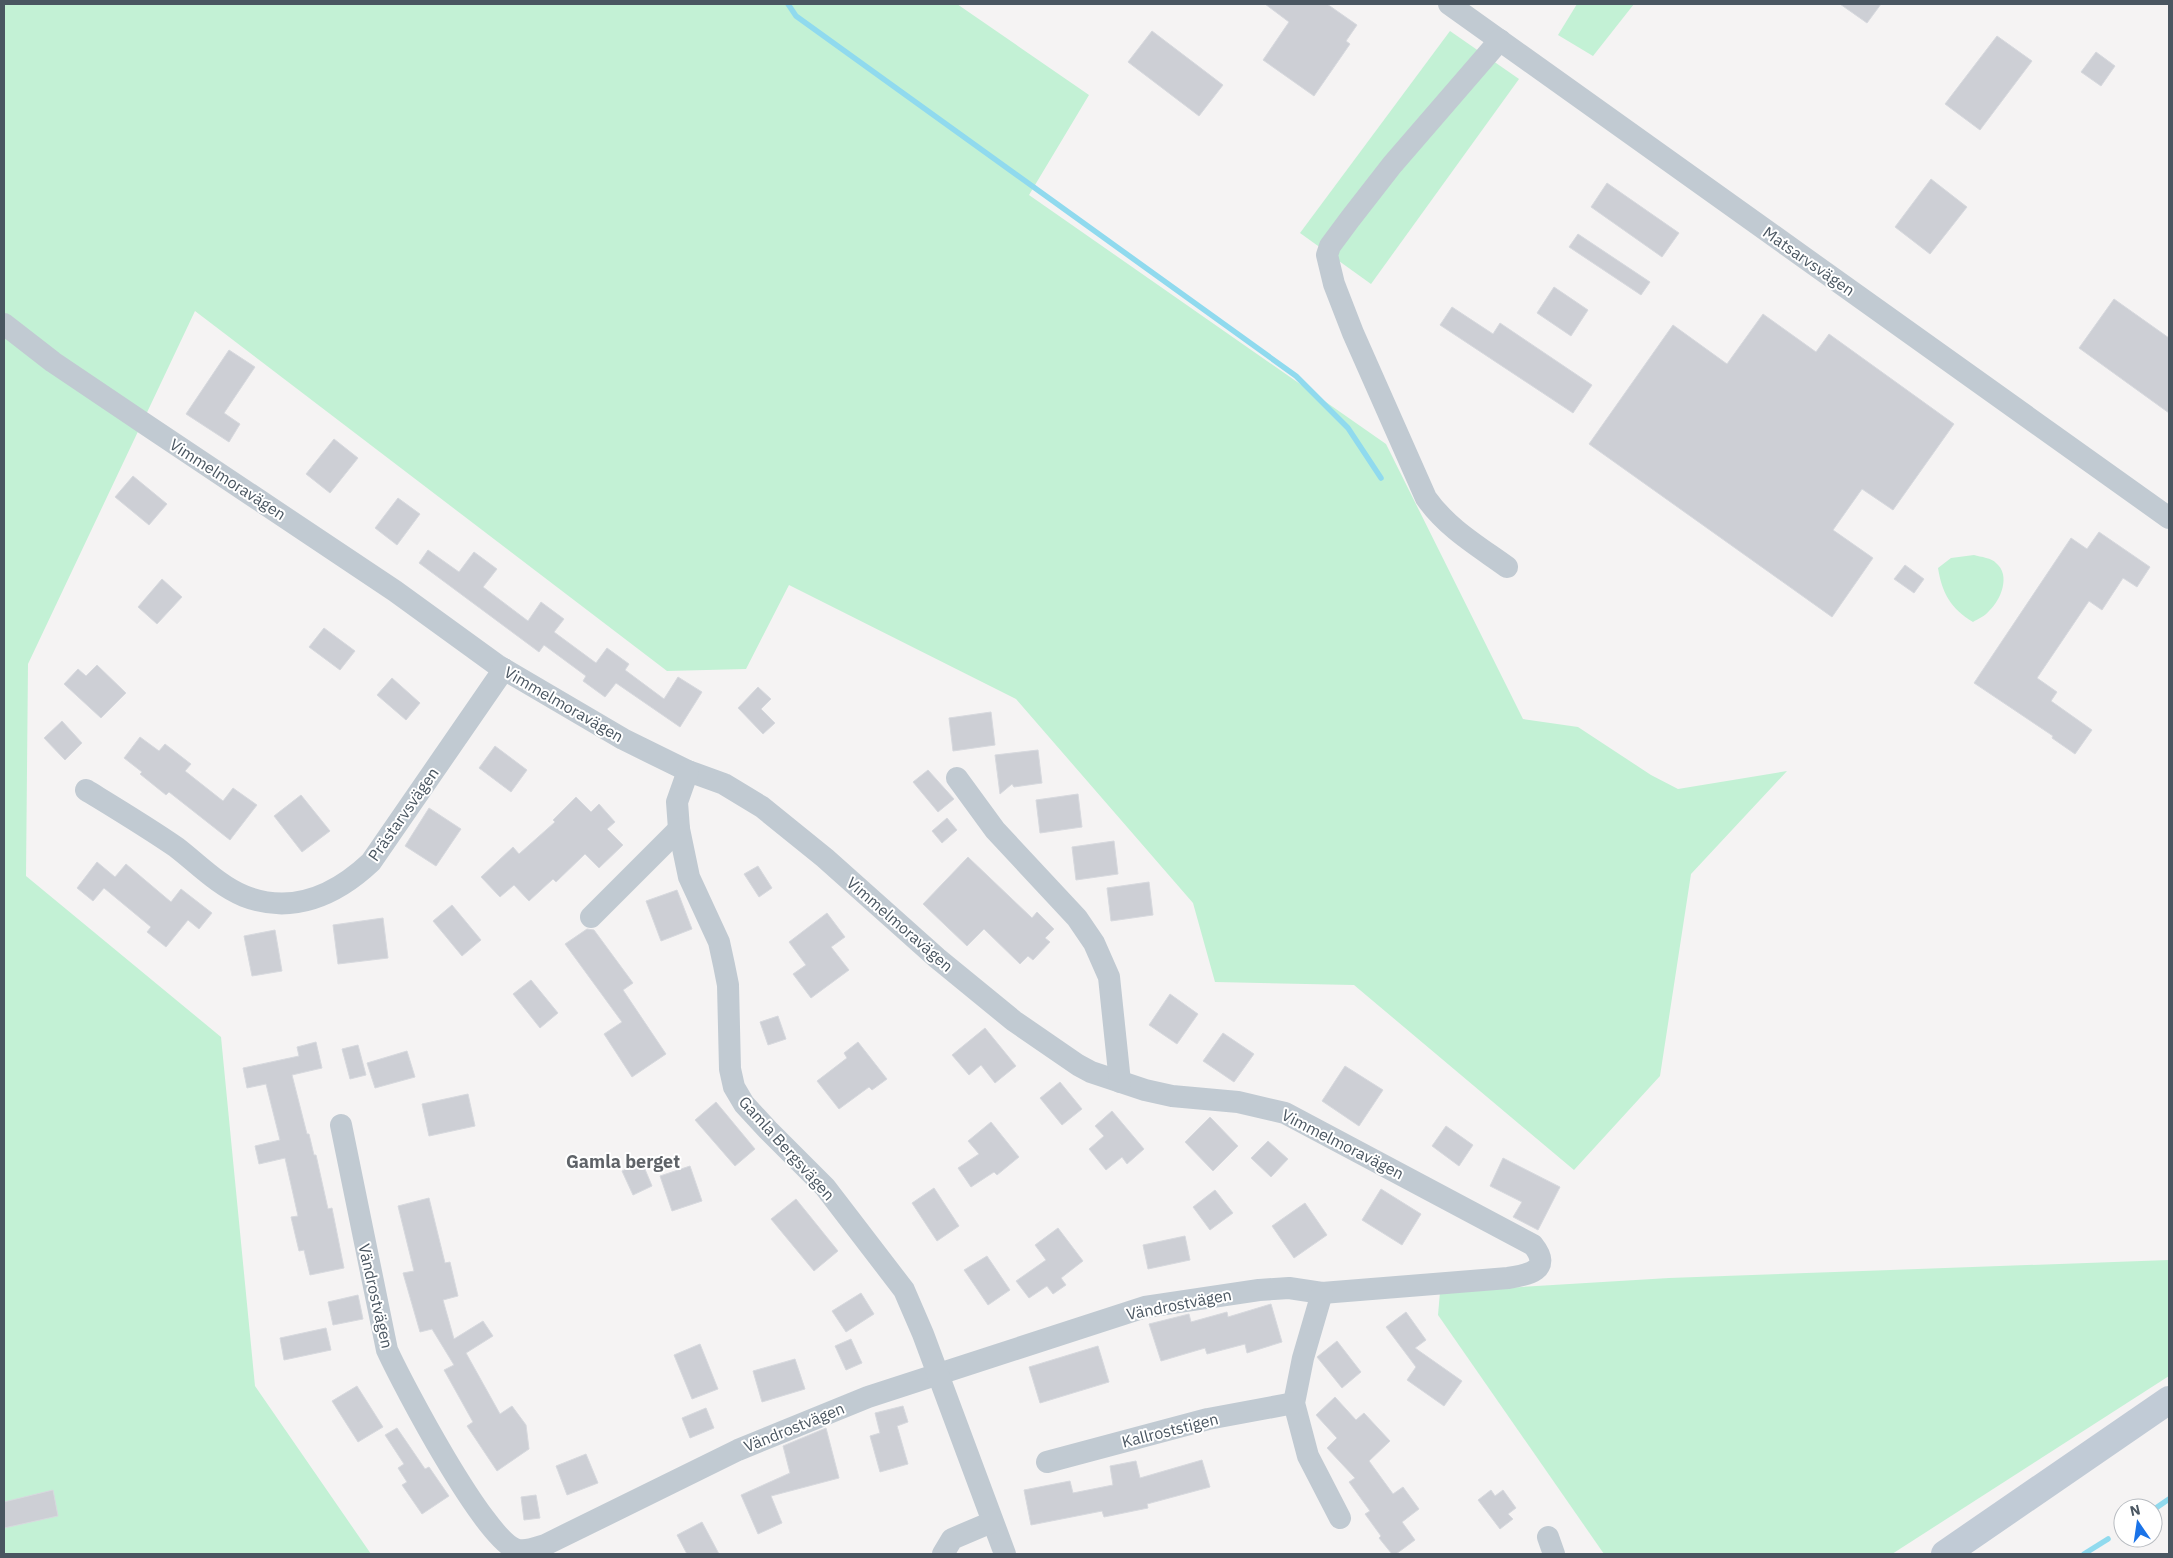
<svg xmlns="http://www.w3.org/2000/svg" width="2173" height="1558" viewBox="0 0 2173 1558" font-family="'IBM Plex Sans',sans-serif">
<style>
.green{fill:#c3f1d5}
.lines{fill:none;stroke-linecap:round;stroke-linejoin:round}
.stream{stroke:#90daee;stroke-width:5.5}
.building{fill:#cdcfd5;stroke:#d7d9de}
.street{stroke:#c1cad2;stroke-width:22}
.secondary{stroke:#c1cbd6;stroke-width:28}
.labels{text-anchor:middle;stroke-width:4;stroke-linejoin:round;paint-order:stroke}
.street-label{font-size:16px;fill:#4a5661;stroke:#fff}
.neighbourhood-label{font-size:18px;font-weight:bold;fill:#5f6368;stroke:#fff}
</style>
<rect width="100%" height="100%" fill="#f5f3f3"/>
<g class="green">
<polygon points="4,4 957,4 1089,95 1029,195 1386,444 1523,719 1578,727 1651,775 1678,789 1787,771 1691,874 1660,1076 1574,1170 1354,985 1215,982 1193,903 1016,699 789,585 746,669 667,671 195,311 28,664 26,876 221,1037 255,1386 371,1554 4,1554"/>
<polygon points="1577,4 1634,4 1593,56 1558,35"/>
<polygon points="1450,31 1519,79 1371,284 1300,233"/>
<path d="M 1974,555 C 1981,557 1992,558 1996,563 C 2011,575 2001,600 1989,611 C 1985,616 1978,619 1973,622 C 1951,609 1942,593 1938,568 L 1951,558 Z"/>
<polygon points="2169,1260 2169,1376 1892,1554 1604,1554 1438,1315 1440,1292 1669,1278"/>
</g>
<g class="lines">
<g class="stream">
<polyline points="788,4 796,16 1296,376 1348,428 1381,478"/>
<polyline points="2153,1510 2169,1499"/>
<polyline points="2084,1554 2108,1539"/>
</g>
</g>
<g class="building">
<polygon points="1265,4 1327,4 1357,25 1346,41 1350,44 1314,96 1263,60 1289,22"/>
<polygon points="1840,4 1881,4 1867,23"/>
<polygon points="1152,31 1223,85 1199,116 1128,62"/>
<polygon points="1997,36 2032,61 1980,130 1945,104"/>
<polygon points="2096,52 2115,66 2101,86 2081,72"/>
<polygon points="1931,179 1967,207 1930,254 1895,227"/>
<polygon points="1607,183 1679,233 1662,257 1591,207"/>
<polygon points="1578,234 1650,282 1641,295 1569,247"/>
<polygon points="1554,287 1588,310 1571,336 1537,313"/>
<polygon points="2114,299 2169,338 2169,413 2079,348"/>
<polygon points="1452,307 1493,334 1500,323 1592,385 1573,413 1440,325"/>
<polygon points="1763,314 1816,352 1829,334 1954,424 1893,510 1862,489 1833,530 1873,558 1832,617 1589,444 1673,325 1727,364"/>
<polygon points="229,350 255,367 224,413 240,424 229,442 186,414"/>
<polygon points="334,439 358,458 330,493 306,474"/>
<polygon points="133,476 167,504 149,525 115,497"/>
<polygon points="398,498 420,514 397,545 375,528"/>
<polygon points="2099,532 2150,567 2137,587 2123,578 2102,610 2089,601 2037,678 2057,692 2051,701 2092,730 2075,754 2052,738 2053,736 1974,683 2071,538 2087,549"/>
<polygon points="428,550 459,572 474,552 497,569 483,587 528,621 541,602 564,619 554,632 596,663 607,648 629,664 625,670 664,699 678,677 702,692 680,727 616,683 605,697 583,681 586,676 544,645 539,652 419,563"/>
<polygon points="1905,565 1924,579 1914,593 1894,579"/>
<polygon points="162,579 182,597 157,624 138,607"/>
<polygon points="324,628 355,651 340,670 309,647"/>
<polygon points="97,665 126,693 101,718 64,684 78,669 86,676"/>
<polygon points="392,678 420,703 406,720 377,695"/>
<polygon points="758,687 771,699 761,709 775,723 763,734 738,708"/>
<polygon points="991,712 995,745 953,751 949,718"/>
<polygon points="62,721 82,743 65,760 44,738"/>
<polygon points="140,737 159,751 165,744 191,764 185,771 223,801 233,788 257,805 230,840 169,792 166,795 140,774 142,772 124,758"/>
<polygon points="495,746 527,770 511,792 479,768"/>
<polygon points="1038,750 1042,783 1014,787 1012,784 1000,794 995,755"/>
<polygon points="928,770 954,799 938,812 913,782"/>
<polygon points="1078,794 1082,827 1040,833 1036,800"/>
<polygon points="301,795 330,831 302,852 274,816"/>
<polygon points="576,797 591,812 599,804 615,822 607,829 623,845 599,868 585,854 556,882 553,879 529,901 514,885 500,897 481,877 513,847 519,854 555,822 553,820"/>
<polygon points="429,808 461,829 436,866 405,846"/>
<polygon points="947,818 957,830 942,843 932,831"/>
<polygon points="1114,841 1118,874 1076,880 1072,847"/>
<polygon points="968,857 1032,918 1037,912 1054,929 1045,938 1050,942 1033,960 1028,956 1020,964 984,929 967,946 923,904"/>
<polygon points="97,862 115,877 126,864 171,902 181,889 212,913 199,929 188,920 166,947 147,932 151,927 104,888 93,901 77,888"/>
<polygon points="758,866 772,888 759,897 744,874"/>
<polygon points="1149,882 1153,915 1111,921 1107,888"/>
<polygon points="677,890 692,929 661,941 646,901"/>
<polygon points="452,905 481,940 462,956 433,921"/>
<polygon points="827,913 845,937 831,947 849,970 811,998 793,974 806,965 789,942"/>
<polygon points="383,918 388,958 338,964 333,925"/>
<polygon points="587,929 594,930 633,983 623,990 666,1054 632,1077 604,1034 622,1022 565,944"/>
<polygon points="275,930 282,971 252,976 244,936"/>
<polygon points="531,980 558,1013 540,1028 513,994"/>
<polygon points="1170,994 1198,1014 1177,1044 1149,1025"/>
<polygon points="778,1016 786,1039 768,1045 760,1022"/>
<polygon points="985,1028 1016,1066 995,1083 981,1065 969,1075 952,1055"/>
<polygon points="1223,1033 1254,1054 1234,1082 1203,1061"/>
<polygon points="316,1042 322,1068 292,1075 307,1134 309,1134 314,1155 316,1155 328,1209 332,1208 344,1268 310,1275 304,1250 299,1251 291,1217 298,1216 285,1158 259,1164 255,1146 280,1140 266,1084 247,1088 243,1068 299,1056 297,1047"/>
<polygon points="858,1042 887,1079 872,1090 869,1087 839,1109 817,1081 847,1058 844,1053"/>
<polygon points="358,1045 366,1075 350,1079 342,1049"/>
<polygon points="407,1051 415,1077 375,1088 367,1063"/>
<polygon points="1345,1066 1383,1090 1359,1126 1322,1101"/>
<polygon points="1060,1082 1082,1109 1062,1125 1040,1098"/>
<polygon points="468,1094 475,1126 429,1136 422,1104"/>
<polygon points="716,1102 755,1149 735,1166 695,1120"/>
<polygon points="1112,1111 1144,1149 1127,1164 1122,1157 1106,1170 1089,1149 1104,1136 1095,1126"/>
<polygon points="1210,1117 1238,1146 1213,1171 1185,1142"/>
<polygon points="991,1122 1019,1157 997,1175 994,1172 971,1187 958,1168 979,1154 968,1141"/>
<polygon points="1446,1126 1473,1145 1459,1166 1432,1146"/>
<polygon points="1268,1141 1288,1159 1271,1177 1251,1158"/>
<polygon points="1503,1158 1560,1187 1538,1230 1513,1217 1522,1202 1490,1186"/>
<polygon points="642,1162 652,1186 633,1195 622,1171"/>
<polygon points="690,1166 702,1201 672,1211 660,1176"/>
<polygon points="934,1188 959,1226 937,1241 912,1203"/>
<polygon points="1381,1189 1421,1214 1402,1245 1362,1220"/>
<polygon points="1215,1190 1233,1213 1210,1230 1193,1207"/>
<polygon points="429,1198 445,1263 450,1262 458,1296 443,1300 454,1339 483,1321 493,1336 466,1353 500,1414 512,1406 526,1425 529,1449 497,1471 467,1426 473,1422 444,1370 454,1365 432,1329 420,1332 403,1273 414,1271 398,1206"/>
<polygon points="796,1199 838,1251 814,1271 771,1219"/>
<polygon points="1305,1203 1327,1235 1294,1258 1272,1226"/>
<polygon points="1058,1228 1083,1261 1061,1278 1066,1285 1053,1294 1047,1286 1029,1298 1016,1281 1046,1260 1035,1245"/>
<polygon points="1185,1236 1190,1260 1148,1269 1143,1245"/>
<polygon points="987,1256 1010,1290 988,1305 964,1270"/>
<polygon points="861,1293 874,1314 846,1332 832,1311"/>
<polygon points="358,1295 363,1319 333,1325 328,1302"/>
<polygon points="1271,1304 1282,1342 1247,1353 1245,1344 1207,1354 1205,1348 1161,1361 1149,1324 1189,1314 1191,1322 1227,1312 1228,1317"/>
<polygon points="1406,1312 1426,1340 1415,1348 1462,1381 1444,1406 1407,1380 1416,1367 1386,1327"/>
<polygon points="326,1328 331,1350 284,1360 280,1338"/>
<polygon points="851,1339 862,1363 846,1370 835,1346"/>
<polygon points="1337,1341 1361,1372 1342,1388 1317,1357"/>
<polygon points="700,1344 718,1389 692,1399 674,1355"/>
<polygon points="1098,1346 1109,1382 1040,1403 1029,1367"/>
<polygon points="795,1359 805,1389 762,1402 753,1371"/>
<polygon points="357,1386 383,1427 358,1442 332,1401"/>
<polygon points="1335,1397 1356,1420 1364,1413 1390,1441 1369,1461 1393,1494 1403,1487 1419,1509 1402,1522 1415,1540 1396,1554 1392,1554 1379,1538 1381,1536 1365,1514 1370,1511 1349,1482 1355,1478 1327,1448 1337,1438 1316,1415"/>
<polygon points="903,1406 908,1422 897,1426 908,1464 880,1472 870,1436 880,1433 875,1413"/>
<polygon points="706,1408 714,1428 690,1438 682,1418"/>
<polygon points="397,1428 425,1469 429,1467 449,1496 422,1514 402,1485 407,1482 398,1468 404,1464 385,1435"/>
<polygon points="826,1428 839,1478 771,1496 782,1523 758,1534 741,1495 790,1473 783,1446"/>
<polygon points="586,1454 598,1483 567,1495 556,1466"/>
<polygon points="1202,1460 1210,1487 1147,1504 1148,1508 1104,1517 1102,1511 1031,1525 1024,1490 1070,1481 1073,1493 1113,1485 1110,1466 1136,1461 1140,1478"/>
<polygon points="53,1490 58,1516 4,1528 4,1502"/>
<polygon points="1491,1490 1495,1496 1503,1490 1516,1508 1508,1514 1513,1519 1500,1529 1478,1500"/>
<polygon points="536,1495 540,1518 524,1520 521,1497"/>
<polygon points="702,1522 719,1554 687,1554 677,1535"/>
</g>
<g class="lines">
<g class="street">
<polyline points="1449,4 2169,518"/>
<path d="M 1500,40 L 1392,165 L 1350,219 L 1330,246 L 1327,255 L 1334,284 L 1353,333 L 1426,498 C 1447,528 1478,546 1507,567"/>
<path d="M 4,324 L 53,362 L 148,426 L 395,591 L 497,665 L 623,739 L 688,771 L 724,784 L 762,807 L 825,858 L 937,958 L 1014,1021 L 1078,1065 L 1091,1072 L 1145,1090 L 1172,1096 L 1238,1102 L 1285,1113 L 1533,1245 C 1553,1270 1528,1275 1508,1278 L 1322,1293 L 1289,1288 L 1259,1290 L 1145,1307 L 868,1397 L 738,1450 L 545,1545 C 535,1548 525,1553 515,1549 C 483,1536 404,1387 387,1350 L 341,1125"/>
<polyline points="688,771 677,802 679,829 689,877 719,942 724,965 728,985 730,1069 734,1087 744,1104 768,1130 825,1187 904,1290 923,1334 1005,1554"/>
<polyline points="957,778 995,830 1077,918 1094,943 1109,977 1120,1082"/>
<path d="M 86,790 C 117,809 147,827 176,847 C 197,863 219,886 244,896 C 292,915 336,895 371,862 L 504,669"/>
<polyline points="591,917 679,829"/>
<polyline points="1322,1293 1303,1358 1294,1403 1308,1456 1340,1518"/>
<polyline points="1047,1462 1208,1419 1294,1403"/>
<polyline points="1548,1537 1554,1554"/>
<polyline points="943,1554 952,1539 992,1522"/>
</g>
<polyline class="secondary" points="1945,1554 2169,1400"/>
</g>
<g class="labels">
<g class="street-label">
<text transform="translate(1809 261) rotate(35)" y="6">Matsarvsvägen</text>
<text transform="translate(228 479) rotate(33)" y="6">Vimmelmoravägen</text>
<text transform="translate(564 704) rotate(30)" y="6">Vimmelmoravägen</text>
<text transform="translate(403 814) rotate(-55)" y="6">Prästarvsvägen</text>
<text transform="translate(900 924) rotate(41)" y="6">Vimmelmoravägen</text>
<text transform="translate(1343 1144) rotate(27)" y="6">Vimmelmoravägen</text>
<text transform="translate(787 1148) rotate(48)" y="6">Gamla Bergsvägen</text>
<text transform="translate(376 1296) rotate(77)" y="6">Vändrostvägen</text>
<text transform="translate(1179 1304) rotate(-11)" y="6">Vändrostvägen</text>
<text transform="translate(794 1427) rotate(-22)" y="6">Vändrostvägen</text>
<text transform="translate(1170 1430) rotate(-14)" y="6">Kallroststigen</text>
</g>
<g class="neighbourhood-label">
<text x="623" y="1168">Gamla berget</text>
</g>
</g>
<rect width="2173" height="1558" fill="none" stroke="#4a5661" stroke-width="10"/>
<g transform="translate(2138 1523) rotate(347)"><circle r="24" fill="#ffffff" stroke="#b7bbc0"/>
<path d="M0-4L9 19L0 12L-9 19Z" fill="#1a73e8"/>
<text y="-8" font-size="14" font-weight="bold" text-anchor="middle" fill="#4a5661">N</text>
</g>
</svg>
